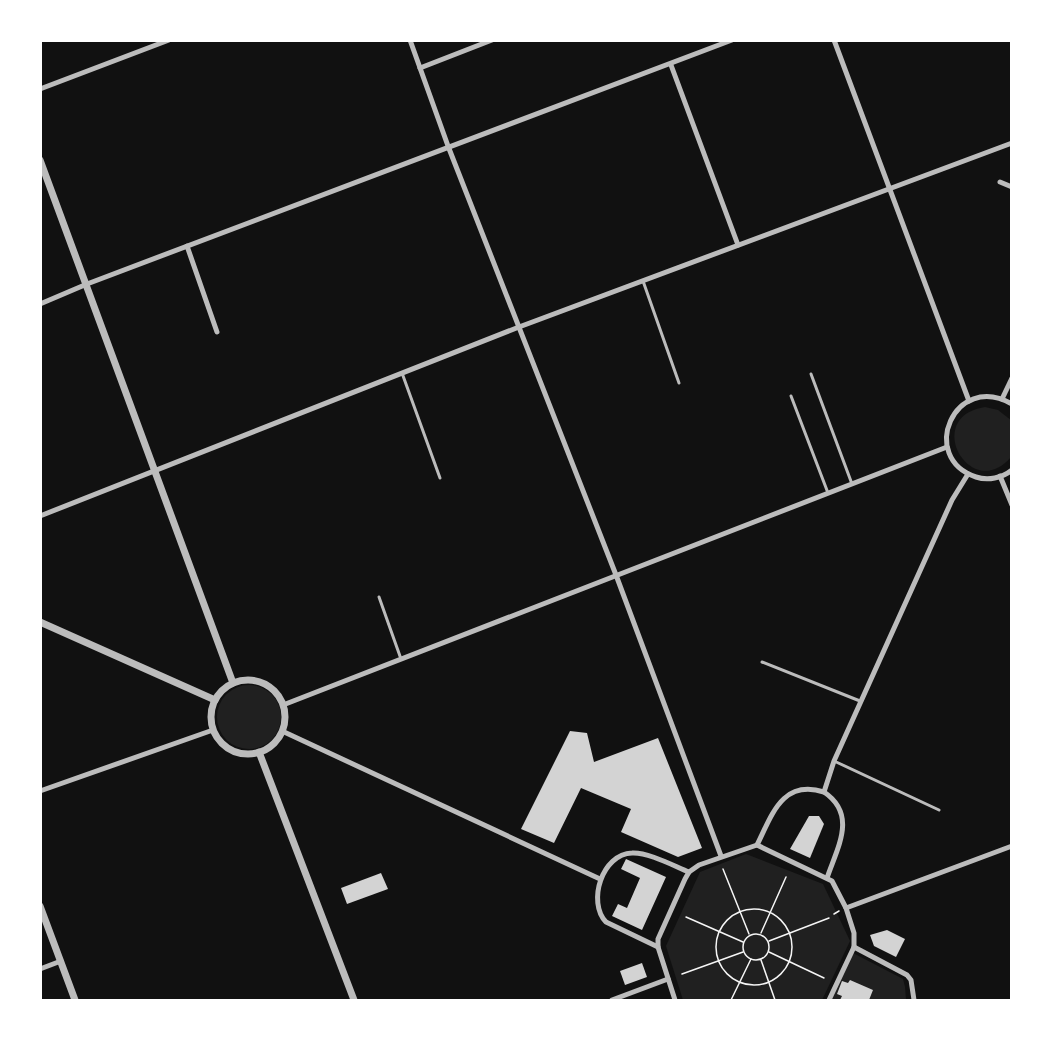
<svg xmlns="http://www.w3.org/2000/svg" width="1052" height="1041" viewBox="0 0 1052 1041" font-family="'Work Sans',sans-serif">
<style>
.green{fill:#202020}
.building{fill:#d3d3d3}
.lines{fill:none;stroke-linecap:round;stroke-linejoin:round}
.path{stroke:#f5f5f5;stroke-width:1.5}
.service{stroke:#bcbcbc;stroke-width:3}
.minor{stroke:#bcbcbc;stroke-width:5}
.tertiary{stroke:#bcbcbc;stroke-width:7}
</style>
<rect width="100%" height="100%" fill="#111"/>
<g class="green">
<path d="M 985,407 L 998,410 L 1012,421 L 1011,457 C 971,504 921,417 985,407 Z"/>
<circle cx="249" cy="717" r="32"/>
<polygon points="746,854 823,884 850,941 822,1000 683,1000 666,946 700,872"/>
<polygon points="853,953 903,979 905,987 906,1000 831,1000"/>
</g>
<g class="building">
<polygon points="570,731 587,733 594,762 658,738 702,848 678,857 621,832 631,809 581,788 554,843 521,829"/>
<polygon points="809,816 819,816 824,824 810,858 790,849"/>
<polygon points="626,859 666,877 642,930 612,916 618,904 627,908 640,878 621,869"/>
<polygon points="381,873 388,889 347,904 341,888"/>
<polygon points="887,930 905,939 896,957 874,946 870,935"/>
<polygon points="642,963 647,977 625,985 620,971"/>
<polygon points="850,980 873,990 869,1000 840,1000 842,996 837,994 842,981 848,983"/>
</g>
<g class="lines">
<g class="path">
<polyline points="723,869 749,934"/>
<circle cx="754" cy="947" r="38"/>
<polyline points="834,914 839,911"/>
<polyline points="686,917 743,942"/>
<polyline points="761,933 786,877"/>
<circle cx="756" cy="947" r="13"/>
<polyline points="769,941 829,918"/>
<polyline points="769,952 824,978"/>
<polyline points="761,960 775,1000"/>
<polyline points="682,974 743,952"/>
<polyline points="731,1000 751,959"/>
</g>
<g class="service">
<polyline points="643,281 679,383"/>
<polyline points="402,373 440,478"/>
<polyline points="811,374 852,484"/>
<polyline points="791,396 828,493"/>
<polyline points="379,597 401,659"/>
<polyline points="762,662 860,701"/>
<polyline points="834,761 939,810"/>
</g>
<g class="minor">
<polyline points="410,40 448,146 616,575 721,856"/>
<polyline points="834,40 969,401"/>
<polyline points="671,65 738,245"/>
<polyline points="420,68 492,40"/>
<polyline points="40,89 169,40"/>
<polyline points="1000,182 1012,187"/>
<polyline points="187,246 217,332"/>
<polyline points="40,304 87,284 732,40"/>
<polyline points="1002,399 1012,378"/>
<path d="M 1012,404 C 954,371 918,458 976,477 C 988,481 1002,478 1012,470"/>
<polyline points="1000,476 1012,505"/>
<polyline points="40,516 519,327 1012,143"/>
<polyline points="283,705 947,447"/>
<polyline points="282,731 600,879"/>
<polyline points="40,791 213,730"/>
<polyline points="824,792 834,761 952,500 968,474"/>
<path d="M 757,845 C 772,815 782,779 824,792 C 858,815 837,848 827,878"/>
<polyline points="846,908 1012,846"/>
<path d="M 658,947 L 606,922 C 587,902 602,854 632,853 C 648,852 674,866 689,872"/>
<polyline points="854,947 907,975 911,980 914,1000"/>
<polyline points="40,969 61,961"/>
<polyline points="612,1000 668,979"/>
<polyline points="675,1000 658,947 658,939 685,879 689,872 699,865 757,845 832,881 846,908 854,933 854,947 829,1000"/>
</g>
<g class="tertiary">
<polyline points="40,160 233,683"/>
<polyline points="40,622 215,700"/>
<circle cx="248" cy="717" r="37"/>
<polyline points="259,752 354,1000"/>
<polyline points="40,906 75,1000"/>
</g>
</g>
<rect width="1052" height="1041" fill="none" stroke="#ffffff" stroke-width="84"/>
</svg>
